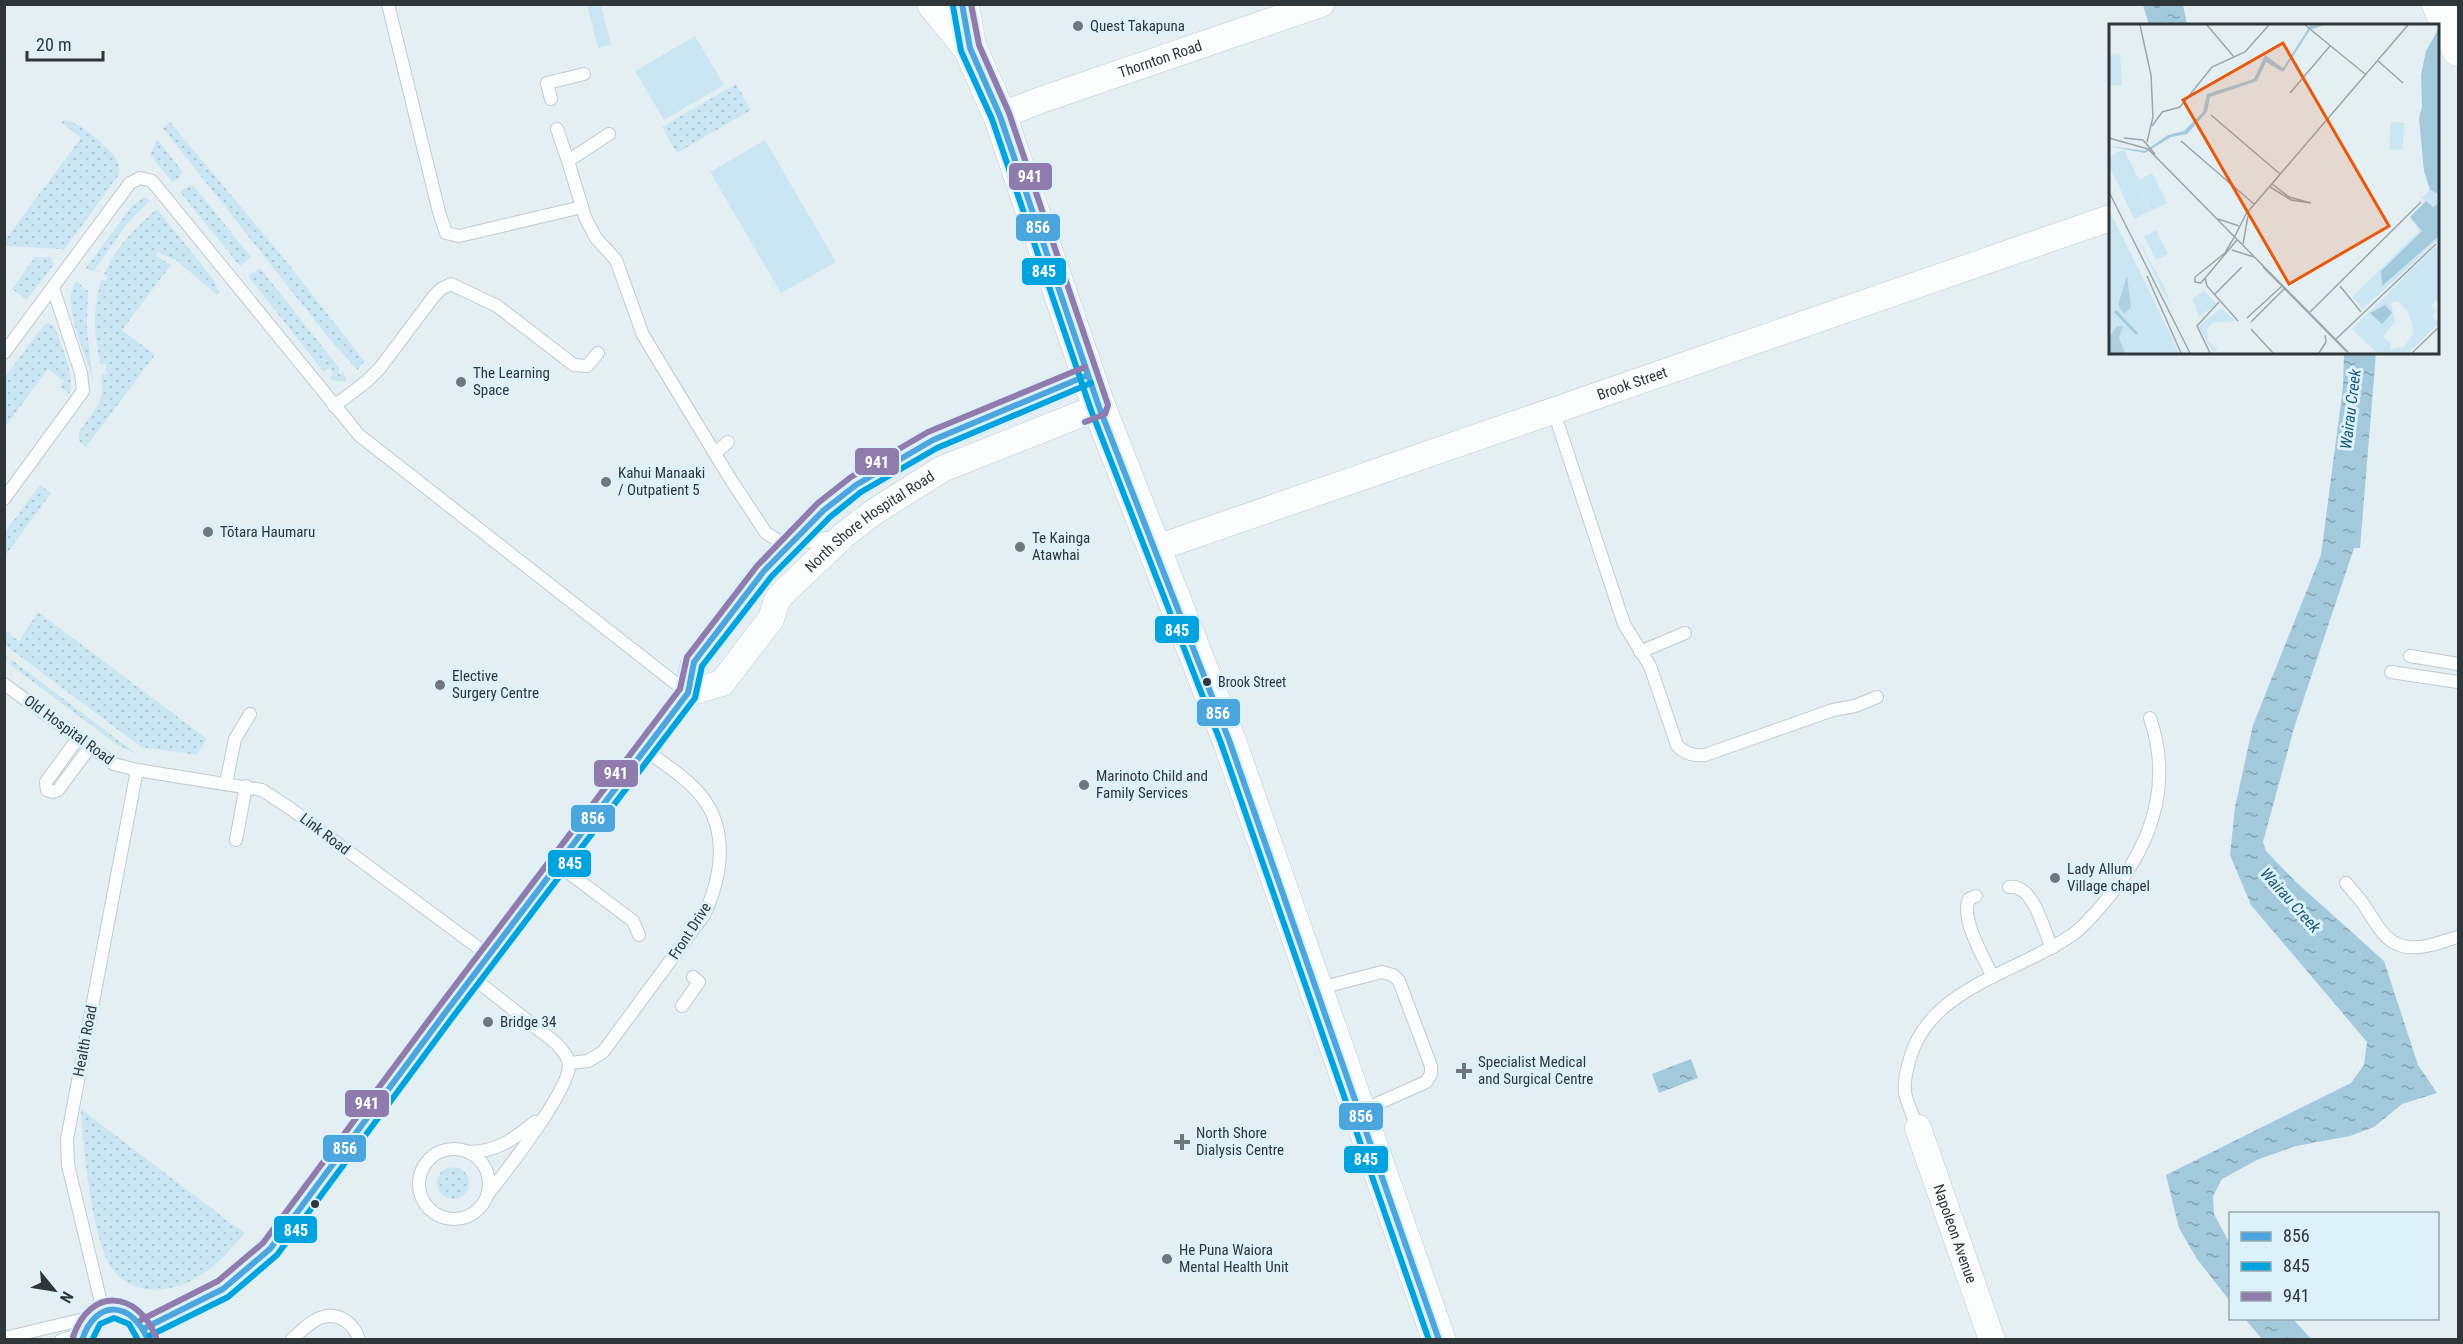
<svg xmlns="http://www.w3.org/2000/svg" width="2463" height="1344" viewBox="0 0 2463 1344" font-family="'Roboto Condensed',sans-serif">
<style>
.green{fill:url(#green-dots)}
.pitch{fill:#cbe6f3}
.water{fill:url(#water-ripples)}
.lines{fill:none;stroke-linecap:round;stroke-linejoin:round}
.service-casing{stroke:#c2cbcf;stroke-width:14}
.minor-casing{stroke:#c2cbcf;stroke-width:27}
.tertiary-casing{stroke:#c2cbcf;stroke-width:33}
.secondary-casing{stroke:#c2cbcf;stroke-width:34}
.service{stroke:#fbfdfd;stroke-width:12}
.minor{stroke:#fbfdfd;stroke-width:26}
.tertiary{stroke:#fbfdfd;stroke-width:32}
.secondary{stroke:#fbfdfd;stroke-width:33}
.bus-1-casing{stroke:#ddf1fb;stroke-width:10}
.bus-2-casing{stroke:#ddf1fb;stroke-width:10}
.bus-3-casing{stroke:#ddf1fb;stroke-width:10}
.bus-1{stroke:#4ba6dd;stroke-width:6}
.bus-2{stroke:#00a3de;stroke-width:6}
.bus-3{stroke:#8f7cad;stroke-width:6}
.poi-dot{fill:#6e777b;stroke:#ddf1fb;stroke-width:2}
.bus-dot{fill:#2e363a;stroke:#ddf1fb;stroke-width:2}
.labels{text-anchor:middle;stroke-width:6;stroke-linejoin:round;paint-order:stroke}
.bus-label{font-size:14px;fill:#2e363a;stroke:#ddf1fb;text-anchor:start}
.poi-label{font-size:15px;fill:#2e363a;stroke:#ddf1fb;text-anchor:start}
.street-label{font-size:15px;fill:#2e363a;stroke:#ddf1fb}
.water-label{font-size:16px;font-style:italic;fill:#195b74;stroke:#ddf1fb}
.inset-river{fill:none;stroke:#a2c9dc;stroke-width:3}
.inset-road{fill:none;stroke:#9ba5aa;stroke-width:1.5}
.view{fill:#e8590c;fill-opacity:0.15;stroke:#e8590c;stroke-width:3}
.inset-edge{fill:none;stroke:#2e363a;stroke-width:3}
.line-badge{stroke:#ddf1fb;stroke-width:2}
.badge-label{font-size:16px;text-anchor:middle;font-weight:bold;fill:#fff}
</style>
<defs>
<pattern id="green-dots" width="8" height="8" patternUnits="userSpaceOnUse" patternTransform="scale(1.5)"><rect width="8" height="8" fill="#cbe6f3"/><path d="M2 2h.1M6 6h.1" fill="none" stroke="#afc6d1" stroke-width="1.8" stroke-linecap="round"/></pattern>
<pattern id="water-ripples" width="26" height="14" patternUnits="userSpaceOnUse" patternTransform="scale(1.5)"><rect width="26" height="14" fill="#a2c9dc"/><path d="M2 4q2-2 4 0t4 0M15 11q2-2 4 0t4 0" fill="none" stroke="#84a4b3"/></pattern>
</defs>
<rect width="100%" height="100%" fill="#e4eff4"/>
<g class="green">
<polygon points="736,84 751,110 677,153 662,127"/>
<path d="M 64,120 C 76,119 113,150 118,162 C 120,167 120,170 118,176 L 63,251 L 60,249 L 5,246 L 5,240 L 81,138 L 61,122 Z"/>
<polygon points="170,122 286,261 364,361 358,370 331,341 163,128"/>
<polygon points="157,139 182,171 179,178 172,182 150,155"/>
<polygon points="189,185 194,186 251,257 240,266 180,192"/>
<polygon points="144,197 150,200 126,225 94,271 85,269 132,206"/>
<path d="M 157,209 L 214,280 L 219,292 L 217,295 L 176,260 L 158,252 L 156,256 L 171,265 L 122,330 L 155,355 L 86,447 L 79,441 L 79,433 C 93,409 106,405 101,374 L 107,374 L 105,363 L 100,364 C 94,334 92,308 102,279 L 105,281 L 108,277 L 104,274 C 116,247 135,228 157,209 Z"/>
<polygon points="35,257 50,257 54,264 27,300 12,289"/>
<polygon points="260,268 340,369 338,372 340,375 343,372 347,380 338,382 329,378 334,374 329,368 324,372 248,276"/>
<path d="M 76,281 L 88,291 L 87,328 L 93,381 C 88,354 59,305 76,281 Z"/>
<path d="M 48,323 L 54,326 C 60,342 77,379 69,394 L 60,387 L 64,381 L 48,369 L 5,427 L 5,377 L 44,325 Z"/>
<polygon points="40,485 51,493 5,556 5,532"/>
<polygon points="38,612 207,739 197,755 141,747 5,645 5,631 19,641"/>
<polygon points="4,655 8,657 6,661 9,663 12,660 138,755 116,744 5,661"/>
<path d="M 81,1109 L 232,1224 L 245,1233 C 231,1249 216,1267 198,1277 C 172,1293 135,1297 114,1271 C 92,1245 83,1145 81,1109 Z"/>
<circle cx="453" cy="1183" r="16"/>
</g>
<g class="pitch">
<polygon points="587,5 601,5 611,45 598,48"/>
<polygon points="695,36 724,85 664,120 635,71"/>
<polygon points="765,140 836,262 781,293 710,172"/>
</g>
<g class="water">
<polygon points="2143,5 2183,5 2187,25 2149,25"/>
<polygon points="2344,353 2376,353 2360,548 2354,548 2294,728 2263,842 2266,851 2296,882 2384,961 2418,1065 2437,1093 2402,1104 2374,1127 2350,1136 2296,1146 2259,1159 2222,1179 2213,1196 2214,1214 2230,1244 2230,1301 2197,1259 2179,1228 2166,1175 2351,1083 2364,1065 2367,1042 2251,905 2230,855 2235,807 2253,725 2321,555 2343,387"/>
<polygon points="1691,1059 1698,1078 1659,1093 1652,1074"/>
<polygon points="2245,1319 2293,1319 2311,1339 2262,1339"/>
</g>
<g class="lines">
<g class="service-casing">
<g id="service">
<polyline points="388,4 439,212 446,233 459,236 582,207"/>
<polyline points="551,99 547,83 584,74"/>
<polyline points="557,129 568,161"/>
<polyline points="609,134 568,161 585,217 596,238 616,260 643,335 731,480 766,533 787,546 837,536"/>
<polyline points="4,353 130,183 140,178 152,181 359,435 688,693 445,1013 270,1249 223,1289 145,1328"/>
<polyline points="334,406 366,382 380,368 434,296 441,289 451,284 497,306 574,365 587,366 598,353"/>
<path d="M 1554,412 L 1624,624 L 1650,666 L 1677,745 C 1684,754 1694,756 1705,755 L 1833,710 L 1855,706 L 1877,697"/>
<polyline points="715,453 728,442"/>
<polyline points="4,499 83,391 81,373 53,288"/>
<polyline points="1640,652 1685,633"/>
<polyline points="2410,656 2458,664"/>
<polyline points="2391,672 2458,682"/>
<polyline points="4,684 114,764 137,770 262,790 291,809 488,955"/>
<polyline points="78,738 46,782 47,790 53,792 58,790 90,747"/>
<polyline points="226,783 235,739 250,714"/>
<polyline points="236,840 246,786"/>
<polyline points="557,864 633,921 639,935"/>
<path d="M 2346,883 C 2352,891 2359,897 2364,905 C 2382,933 2391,955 2431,945 C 2440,943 2449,939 2458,937"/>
<path d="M 2009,887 C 2034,884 2043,929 2052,948"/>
<path d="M 1976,896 L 1969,899 C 1960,919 1984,958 1993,977"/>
<path d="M 472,977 L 557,1044 C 562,1050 568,1056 569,1064 C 571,1088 505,1173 488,1194"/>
<polyline points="1316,989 1382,972 1393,975 1399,981 1431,1066 1431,1074 1426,1082 1361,1111"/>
<polyline points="682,1006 699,982 693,977"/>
<path d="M 569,1063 L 588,1061 L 603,1052 L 704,915 C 724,872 730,821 692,786 C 678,772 660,761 644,749"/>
<path d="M 1918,1128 C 1913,1117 1908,1105 1905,1093 C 1904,1083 1906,1072 1909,1062 C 1927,988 2017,973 2072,935 C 2085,926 2097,911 2107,899 C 2151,846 2173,785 2150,718"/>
<circle cx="454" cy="1184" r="35"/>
<path d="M 468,1152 C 497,1152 514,1139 535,1122"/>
<polyline points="103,1311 68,1165 67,1139 137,770"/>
<polyline points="4,1338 93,1317"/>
<path d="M 292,1339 C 301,1332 311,1320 323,1317 C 340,1312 355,1325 359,1340"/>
<polyline points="61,1340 83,1334"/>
<path d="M 82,1340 C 89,1298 138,1300 148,1340"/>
</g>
</g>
<g class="minor-casing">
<g id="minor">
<path id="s1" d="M 1000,116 L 1038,101 L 1321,4"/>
<path id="s2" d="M 1154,549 L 2110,218"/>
<polyline points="688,693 694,662 764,571 824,510 856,485 933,440 1088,375"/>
<path id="s3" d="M 688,693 L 722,683 L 771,619 L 777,600 L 786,590 L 844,535 L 874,512 L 942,469 L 1099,407"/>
<path id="s4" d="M 1918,1128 L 1992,1340"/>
</g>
</g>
<g class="tertiary-casing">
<polyline id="tertiary" points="2438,4 2458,50"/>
</g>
<g class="secondary-casing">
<g id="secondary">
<polyline points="934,4 969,47"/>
<polyline points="962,4 970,48 1000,116 1099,407 1229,740 1439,1340"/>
</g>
</g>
<use href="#service" class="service"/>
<use href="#minor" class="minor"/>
<use href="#tertiary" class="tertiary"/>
<use href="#secondary" class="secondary"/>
<g class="bus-1-casing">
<g id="bus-1">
<polyline points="962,4 970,48 1000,116 1099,407 1229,740 1439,1340"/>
<polyline points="145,1328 223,1289 270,1249 445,1013 688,693 694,662 764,571 824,510 856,485 933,440 1088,375"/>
<path d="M 82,1340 C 96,1298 132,1301 148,1340"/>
</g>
</g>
<g class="bus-2-casing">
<g id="bus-2">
<polyline points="953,6 961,51 992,119 1091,410 1221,743 1429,1340"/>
<polyline points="149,1336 228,1297 277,1255 452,1018 695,698 702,666 771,577 830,517 861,492 937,448 1091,383"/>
<polyline points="92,1340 100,1324 114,1318 129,1324 138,1340"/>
</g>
</g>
<g class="bus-3-casing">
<g id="bus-3">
<polyline points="971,4 979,45 1009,113 1108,405 1105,414 1085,422"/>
<polyline points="141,1320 218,1281 263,1243 438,1008 680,689 687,657 757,566 818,503 851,477 928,432 1085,367"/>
<path d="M 73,1337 C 90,1287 137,1290 156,1337"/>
</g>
</g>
<use href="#bus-1" class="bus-1"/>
<use href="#bus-2" class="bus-2"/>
<use href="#bus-3" class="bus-3"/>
</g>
<g class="poi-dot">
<circle cx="1078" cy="26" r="6"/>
<circle cx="461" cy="382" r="6"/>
<circle cx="606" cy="482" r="6"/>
<circle cx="208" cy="532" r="6"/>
<circle cx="1020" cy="547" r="6"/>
<circle cx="440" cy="685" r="6"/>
<circle cx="1084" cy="785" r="6"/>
<circle cx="2055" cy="878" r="6"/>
<circle cx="488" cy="1022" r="6"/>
<path d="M1461 1062h6v6h6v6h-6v6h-6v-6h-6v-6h6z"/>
<path d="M1179 1133h6v6h6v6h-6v6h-6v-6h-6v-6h6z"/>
<circle cx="1167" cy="1259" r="6"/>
</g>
<g class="bus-dot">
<circle cx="1207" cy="682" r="5"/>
<circle cx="315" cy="1204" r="5"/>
</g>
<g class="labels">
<g class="bus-label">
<text x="1218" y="687">Brook Street</text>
</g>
<g class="poi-label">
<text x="1090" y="31">Quest Takapuna</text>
<text x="473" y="378">The Learning<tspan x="473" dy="17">Space</tspan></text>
<text x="618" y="478">Kahui Manaaki<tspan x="618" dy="17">/ Outpatient 5</tspan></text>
<text x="220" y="537">Tōtara Haumaru</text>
<text x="1032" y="543">Te Kainga<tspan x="1032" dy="17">Atawhai</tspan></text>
<text x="452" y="681">Elective<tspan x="452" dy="17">Surgery Centre</tspan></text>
<text x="1096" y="781">Marinoto Child and<tspan x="1096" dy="17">Family Services</tspan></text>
<text x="2067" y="874">Lady Allum<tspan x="2067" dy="17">Village chapel</tspan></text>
<text x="500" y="1027">Bridge 34</text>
<text x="1478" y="1067">Specialist Medical<tspan x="1478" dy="17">and Surgical Centre</tspan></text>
<text x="1196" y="1138">North Shore<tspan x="1196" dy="17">Dialysis Centre</tspan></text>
<text x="1179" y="1255">He Puna Waiora<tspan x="1179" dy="17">Mental Health Unit</tspan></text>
</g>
<g class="street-label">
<text dy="5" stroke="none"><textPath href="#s1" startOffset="170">Thornton Road</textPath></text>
<text dy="5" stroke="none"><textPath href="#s2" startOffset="506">Brook Street</textPath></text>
<text dy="5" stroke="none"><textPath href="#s3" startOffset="258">North Shore Hospital Road</textPath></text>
<text transform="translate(69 730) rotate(36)" y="5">Old Hospital Road</text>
<text transform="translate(325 834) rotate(37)" y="5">Link Road</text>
<text transform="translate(690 931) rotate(-57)" y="5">Front Drive</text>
<text transform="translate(85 1041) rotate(-79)" y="5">Health Road</text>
<text dy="5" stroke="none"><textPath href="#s4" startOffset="112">Napoleon Avenue</textPath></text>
</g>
<g class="water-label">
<text transform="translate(2350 409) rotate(-83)" y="6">Wairau Creek</text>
<text transform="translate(2291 900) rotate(48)" y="6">Wairau Creek</text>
</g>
</g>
<g transform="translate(2109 24)">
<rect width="330" height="330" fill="#e4eff4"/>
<path d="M 321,166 L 330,170 L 330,179 L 324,183 L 312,174 ZM 0,186 L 36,258 L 70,329 L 0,329 ZM 301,193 L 313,207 L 272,247 L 273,262 L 325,214 L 330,212 L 330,215 L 254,285 L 243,273 L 310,207 ZM 26,210 L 57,266 L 62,283 L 48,256 ZM 326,223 L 330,224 L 330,274 L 323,281 L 327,288 L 323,292 L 330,299 L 299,329 L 268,329 L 243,305 ZM 289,277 L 299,288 L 305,309 L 295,323 L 281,325 L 282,319 L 274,313 L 286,298 L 282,279 ZM 95,267 L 108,280 L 90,293 L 83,275 ZM 112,284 L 127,297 L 104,299 L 98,304 L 99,317 L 109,325 L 104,328 L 89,303 Z" fill="#cbe6f3" fill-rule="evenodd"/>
<path d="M 18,252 L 22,283 L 15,290 L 9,281 ZM 8,302 L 14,302 L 10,314 L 16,329 L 0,329 L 0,314 Z" fill="#afd0e0"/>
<path d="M 11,30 L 13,61 L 0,62 L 0,31 ZM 282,98 L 296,99 L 293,126 L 280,125 ZM 15,125 L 30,156 L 43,149 L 58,179 L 42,187 L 26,157 L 41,187 L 25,195 L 0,141 L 0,133 ZM 47,206 L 59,230 L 47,236 L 35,212 Z" fill="#cbe6f3"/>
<path d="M 215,1 L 201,6 L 174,48 L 157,38 L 148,57 L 101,73 L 98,88 L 78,110 L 62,113 L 36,129 L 0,122 L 36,127 L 59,111 L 75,107 L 94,88 L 98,70 L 145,55 L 156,31 L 174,44 L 201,2 ZM 330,4 L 330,170 L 321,166 L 315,147 L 310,94 L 313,83 L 312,51 L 317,27 ZM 317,177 L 324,183 L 330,179 L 330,212 L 273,262 L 272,247 L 313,207 L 301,193 ZM 276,281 L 283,289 L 273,300 L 261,289 Z" fill="#a2c9dc"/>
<path class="inset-river" d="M 6,287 L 28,310"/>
<path class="inset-road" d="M 31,1 L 42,51 L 44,93 L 38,118M 98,1 L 125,33M 196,1 L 256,50M 268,36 L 294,59M 181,69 L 221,22M 53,88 L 71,83 L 103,43 L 136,28 L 160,1M 102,91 L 171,150M 43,102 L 54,87M 0,114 L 39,125 L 240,329M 15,114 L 34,116 L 46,130M 72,117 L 145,180M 163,160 L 180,173 L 202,179M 161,163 L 182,176 L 202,179M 0,168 L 81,329M 109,195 L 130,202M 126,212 L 116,229 L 86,253 L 86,258 L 92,259 L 128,216M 126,212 L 137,190 L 299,1M 134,220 L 139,192M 123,226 L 145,233M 154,243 L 237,327M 38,252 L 72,329M 96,254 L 98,262 L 129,297M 231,262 L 252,288M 105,271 L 133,243M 201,288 L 312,178M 138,294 L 174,261M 142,298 L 176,264M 142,305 L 164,329M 226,316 L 327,220M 101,329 L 88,302 L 110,278M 210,329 L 217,318 L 216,311M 303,329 L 330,303"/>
<path class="view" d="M 174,19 L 280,202 L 180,260 L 74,76 Z"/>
<rect width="330" height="330" class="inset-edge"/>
</g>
<g class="line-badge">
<rect x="1008" y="162" width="45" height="29" rx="6" fill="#8f7cad"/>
<rect x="1015" y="213" width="46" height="29" rx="6" fill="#4ba6dd"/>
<rect x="1021" y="257" width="46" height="29" rx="6" fill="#00a3de"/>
<rect x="854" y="447" width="46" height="29" rx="6" fill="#8f7cad"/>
<rect x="1154" y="615" width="46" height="29" rx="6" fill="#00a3de"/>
<rect x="1196" y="698" width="45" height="29" rx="6" fill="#4ba6dd"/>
<rect x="593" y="759" width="46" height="29" rx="6" fill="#8f7cad"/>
<rect x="570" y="804" width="46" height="29" rx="6" fill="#4ba6dd"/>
<rect x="547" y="849" width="45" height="29" rx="6" fill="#00a3de"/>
<rect x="344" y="1089" width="46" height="29" rx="6" fill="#8f7cad"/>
<rect x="1338" y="1102" width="46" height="29" rx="6" fill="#4ba6dd"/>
<rect x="322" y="1134" width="45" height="29" rx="6" fill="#4ba6dd"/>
<rect x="1343" y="1145" width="46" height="29" rx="6" fill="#00a3de"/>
<rect x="273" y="1215" width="45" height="29" rx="6" fill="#00a3de"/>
</g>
<g class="badge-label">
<text x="1030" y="182">941</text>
<text x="1038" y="233">856</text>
<text x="1044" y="277">845</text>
<text x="877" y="468">941</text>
<text x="1177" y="636">845</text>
<text x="1218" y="719">856</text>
<text x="616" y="779">941</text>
<text x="593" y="824">856</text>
<text x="570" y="869">845</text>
<text x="367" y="1109">941</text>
<text x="1361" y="1122">856</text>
<text x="345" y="1154">856</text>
<text x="1366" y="1165">845</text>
<text x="296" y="1236">845</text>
</g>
<rect width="2463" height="1344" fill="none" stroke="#2e363a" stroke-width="12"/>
<rect x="2229" y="1212" width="210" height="108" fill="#ddf1fb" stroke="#97a6ae" stroke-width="1.5"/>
<rect x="2241" y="1232" width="30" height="9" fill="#4ba6dd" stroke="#97a6ae" stroke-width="1.5"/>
<text x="2283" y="1242" font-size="18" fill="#2e363a">856</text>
<rect x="2241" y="1262" width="30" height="9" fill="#00a3de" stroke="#97a6ae" stroke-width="1.5"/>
<text x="2283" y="1272" font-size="18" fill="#2e363a">845</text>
<rect x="2241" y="1292" width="30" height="9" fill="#8f7cad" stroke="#97a6ae" stroke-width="1.5"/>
<text x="2283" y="1302" font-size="18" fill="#2e363a">941</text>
<g transform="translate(54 1290) rotate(120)" stroke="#ddf1fb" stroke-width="4.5" paint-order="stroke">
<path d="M0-4.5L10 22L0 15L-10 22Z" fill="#2e363a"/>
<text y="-9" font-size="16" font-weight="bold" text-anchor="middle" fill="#2e363a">N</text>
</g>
<path d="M27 51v9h76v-9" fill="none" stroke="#2e363a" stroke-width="3"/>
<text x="36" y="51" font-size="18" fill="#2e363a" stroke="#ddf1fb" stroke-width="4.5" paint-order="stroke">20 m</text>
</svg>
